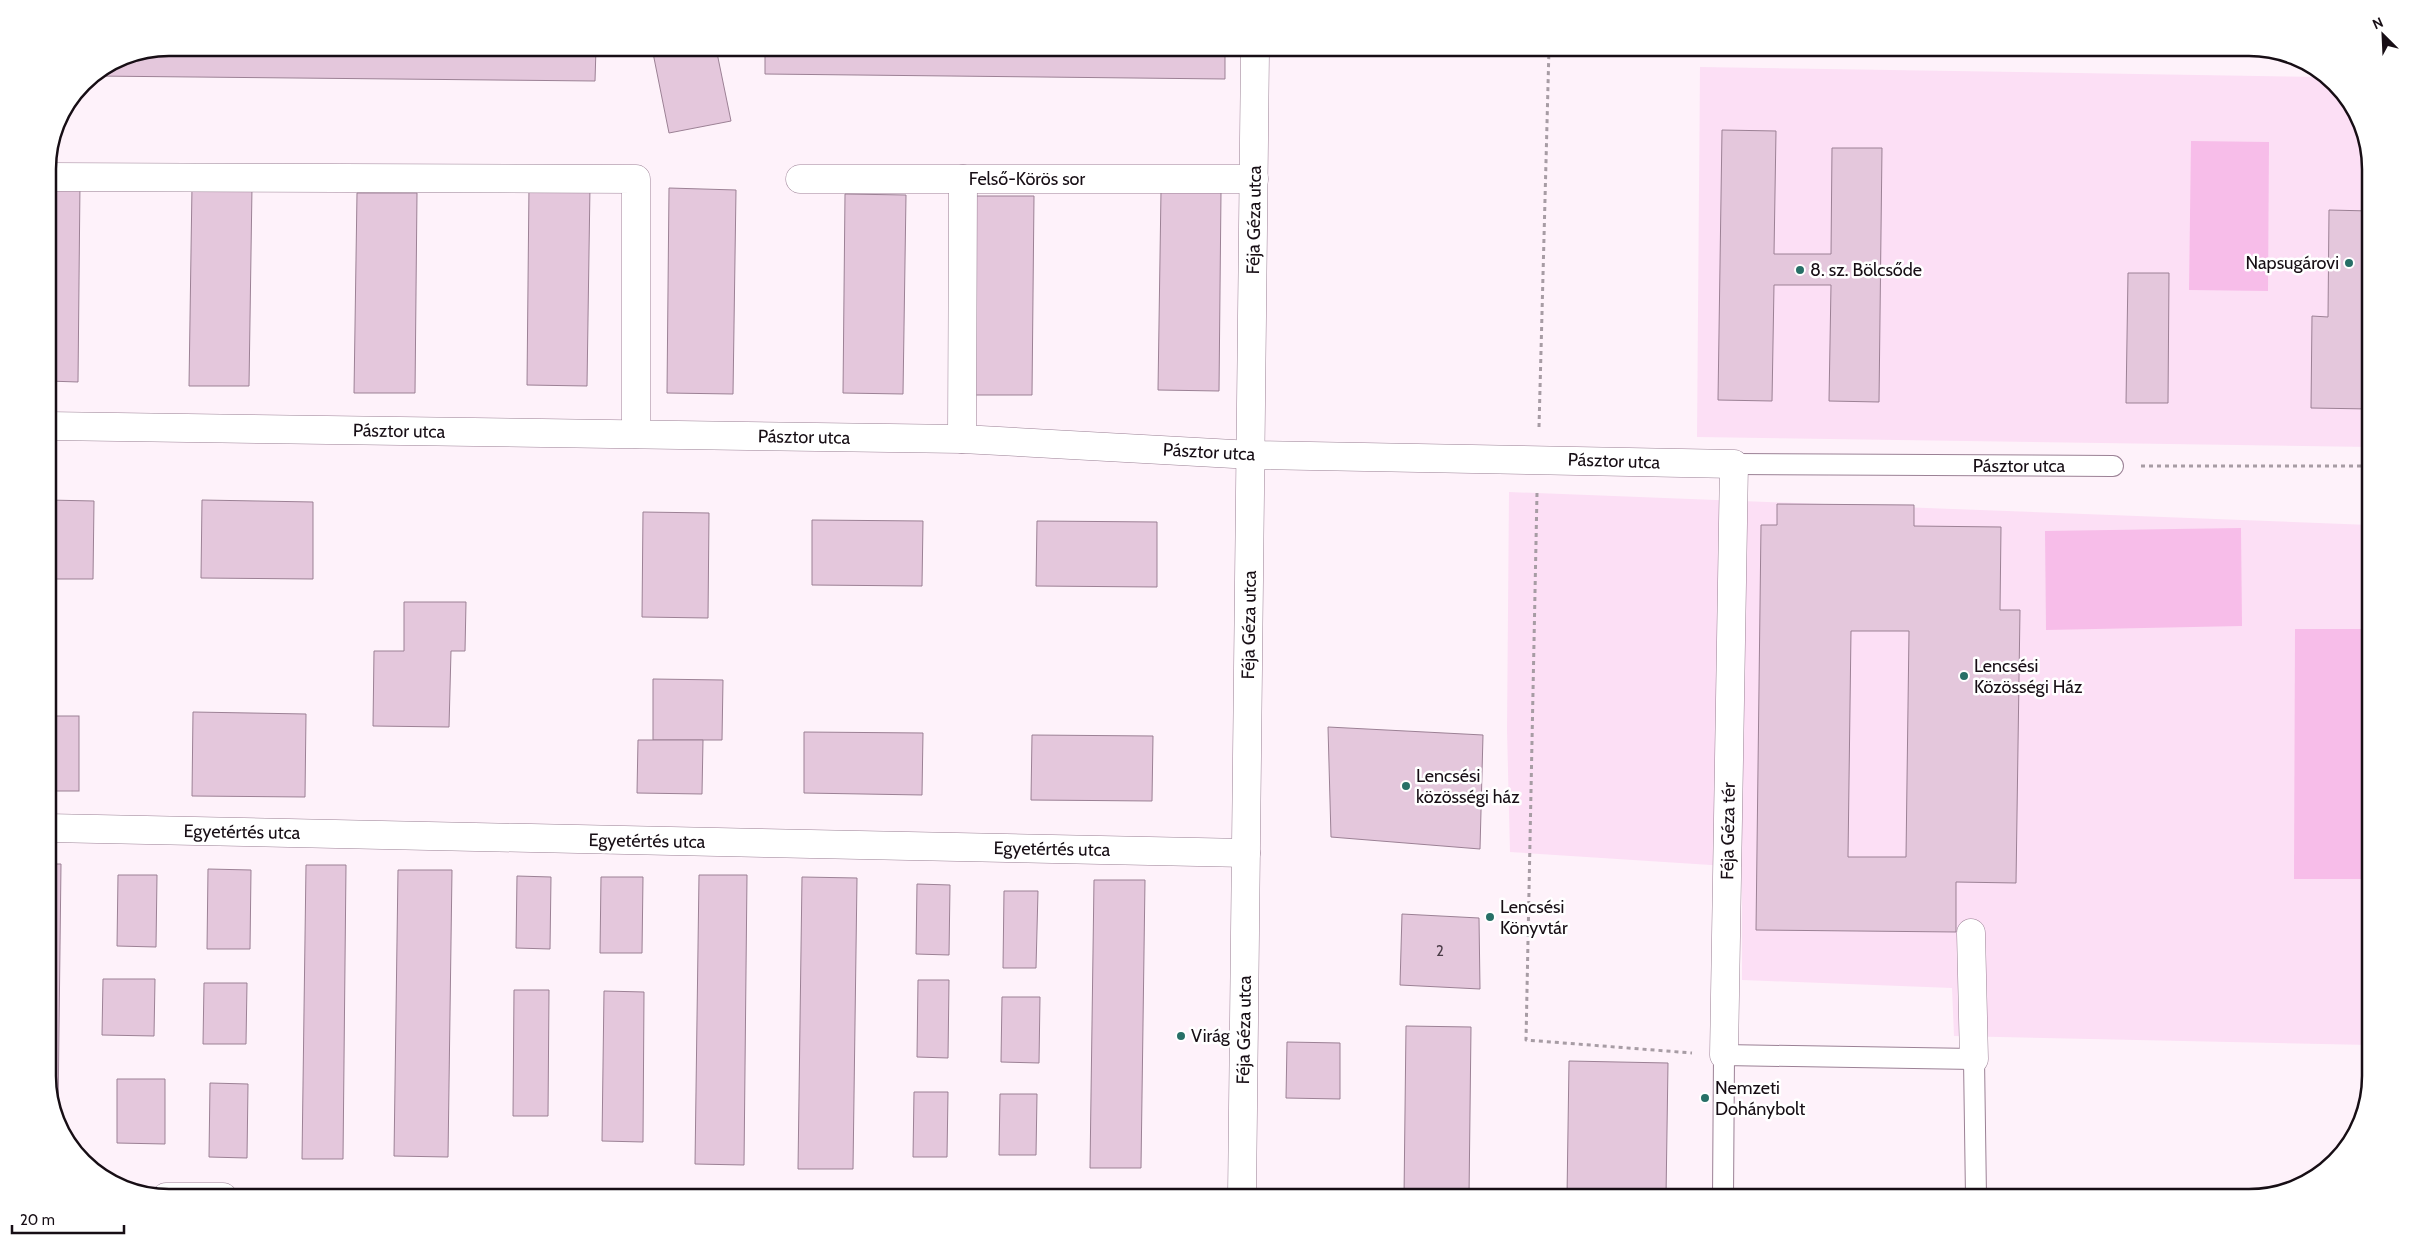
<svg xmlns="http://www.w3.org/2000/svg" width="2418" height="1245" viewBox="0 0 2418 1245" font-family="Cabin,sans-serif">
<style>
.built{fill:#fcdff5}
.green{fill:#f7bde9}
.building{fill:#e4c7dc;stroke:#9c8195;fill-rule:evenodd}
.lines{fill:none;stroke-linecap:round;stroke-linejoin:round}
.lane-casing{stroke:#9b8195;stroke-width:22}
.street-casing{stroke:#9b8195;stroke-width:29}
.path{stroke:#a79ca4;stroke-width:3;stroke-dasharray:4 4;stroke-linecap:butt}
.lane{stroke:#fff;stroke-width:20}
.street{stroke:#fff;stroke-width:28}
.poi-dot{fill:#276f67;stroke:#fff;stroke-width:2}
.labels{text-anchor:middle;stroke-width:5;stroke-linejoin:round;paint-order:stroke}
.number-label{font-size:15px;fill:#4a3c47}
.street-label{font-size:18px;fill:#170e15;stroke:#fff}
.poi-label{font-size:18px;fill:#170e15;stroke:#fff;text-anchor:start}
.rim{fill:none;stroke:#170e15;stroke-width:2.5}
</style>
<rect width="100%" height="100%" fill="#fef2fa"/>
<g class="built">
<polygon points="1700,67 2322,77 2350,102 2370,162 2370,447 1697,437"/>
<polygon points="1509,492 2370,525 2370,1045 1954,1036 1952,988 1742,980 1742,867 1510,852 1507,730"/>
</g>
<g class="green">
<polygon points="2191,141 2269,142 2268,291 2189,290"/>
<polygon points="2241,528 2242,626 2046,630 2045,531"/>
<polygon points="2295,629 2370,629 2370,879 2294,879"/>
</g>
<g class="building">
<polygon points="170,48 596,48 595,81 94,76 123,57"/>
<polygon points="652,48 716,48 731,121 669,133"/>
<polygon points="765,48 1225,48 1225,79 765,74"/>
<polygon points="1722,130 1776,131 1774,254 1831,254 1832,148 1882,148 1879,402 1829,401 1831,285 1774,285 1772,401 1718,400"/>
<polygon points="48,182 80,183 78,382 48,381"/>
<polygon points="529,185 590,186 587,386 527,385"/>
<polygon points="192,186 252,187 249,386 189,386"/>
<polygon points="669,188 736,190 733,394 667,393"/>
<polygon points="1161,191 1221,192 1219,391 1158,390"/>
<polygon points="357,193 417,193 415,393 354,393"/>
<polygon points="845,194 906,195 903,394 843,393"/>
<polygon points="974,196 1034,196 1032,395 971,395"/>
<polygon points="2329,210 2370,211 2370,409 2311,408 2312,316 2328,317"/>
<polygon points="2128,273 2169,273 2168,403 2126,403"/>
<polygon points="48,500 94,501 93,579 48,579"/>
<polygon points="202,500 313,502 313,579 201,578"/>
<path d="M 1777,504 L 1914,505 L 1914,526 L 2001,527 L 2000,610 L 2020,610 L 2016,883 L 1956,882 L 1956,932 L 1756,930 L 1761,525 L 1777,525 ZM 1851,631 L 1909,631 L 1906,857 L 1848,857 Z"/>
<polygon points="643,512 709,513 708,618 642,617"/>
<polygon points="812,520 923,521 922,586 812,585"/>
<polygon points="1037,521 1157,522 1157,587 1036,586"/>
<polygon points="404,602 466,602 465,651 451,651 449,727 373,726 374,651 404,651"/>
<polygon points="653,679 723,680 722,740 653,740"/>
<polygon points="193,712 306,714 305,797 192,796"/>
<rect x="48" y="716" width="31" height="75"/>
<polygon points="1328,727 1483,735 1480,849 1331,837"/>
<polygon points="804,732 923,733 922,795 804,793"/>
<polygon points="1032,735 1153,736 1152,801 1031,800"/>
<polygon points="638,740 703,740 702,794 637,793"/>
<polygon points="48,864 61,864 58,1113 48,1084"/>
<polygon points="306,865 346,865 343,1159 302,1159"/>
<polygon points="208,869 251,870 250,949 207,949"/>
<polygon points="398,870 452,870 448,1157 394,1156"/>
<polygon points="118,875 157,875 156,947 117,946"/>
<polygon points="699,875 747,875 744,1165 695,1164"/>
<polygon points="517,876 551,877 550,949 516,948"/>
<polygon points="601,877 643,877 642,953 600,953"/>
<polygon points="802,877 857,878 853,1169 798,1169"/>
<polygon points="1094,880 1145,880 1141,1168 1090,1168"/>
<polygon points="917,884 950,885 949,955 916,954"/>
<polygon points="1004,891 1038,891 1036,968 1003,968"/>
<polygon points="1402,914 1479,918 1480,989 1400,985"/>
<polygon points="103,979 155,979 154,1036 102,1035"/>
<polygon points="918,980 949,980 948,1058 917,1057"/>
<polygon points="204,983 247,983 246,1044 203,1044"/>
<polygon points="514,990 549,990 548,1116 513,1116"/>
<polygon points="604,991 644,992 643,1142 602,1141"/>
<polygon points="1002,997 1040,997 1039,1063 1001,1062"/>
<polygon points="1406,1026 1471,1027 1469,1197 1404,1197"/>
<polygon points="1287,1042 1340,1043 1340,1099 1286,1098"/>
<polygon points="1569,1061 1668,1063 1666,1197 1567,1197"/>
<polygon points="117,1079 165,1079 165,1144 117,1143"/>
<polygon points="210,1083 248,1084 247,1158 209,1157"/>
<polygon points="914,1092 948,1092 947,1157 913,1157"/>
<polygon points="1000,1094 1037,1094 1036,1155 999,1155"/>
</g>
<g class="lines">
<g class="lane-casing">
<g id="lane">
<polyline points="1734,464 2113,466"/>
<polyline points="1723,1197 1724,1055 1974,1059 1976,1197"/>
</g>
</g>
<g class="street-casing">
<g id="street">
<polyline points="48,177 636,179 636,434"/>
<polyline points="800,179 1254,179"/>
<polyline points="48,426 962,439 1252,455 1734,464 1724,1055"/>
<polyline points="962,439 963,179"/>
<polyline points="48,828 1246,853"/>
<polyline points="1971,933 1974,1059"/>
<polyline points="166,1197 223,1197"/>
<polyline points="1242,1197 1255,52"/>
</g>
</g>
<g class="path">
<polyline points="1539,427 1549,48"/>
<polyline points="2141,466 2370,466"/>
<polyline points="1537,493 1526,1040 1692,1053"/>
</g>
<use href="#lane" class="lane"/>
<use href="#street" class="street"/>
</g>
<g class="poi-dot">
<circle cx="2349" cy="263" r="5"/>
<circle cx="1800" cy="270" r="5"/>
<circle cx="1964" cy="676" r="5"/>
<circle cx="1406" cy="786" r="5"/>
<circle cx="1490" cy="917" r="5"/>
<circle cx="1181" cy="1036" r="5"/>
<circle cx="1705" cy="1098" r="5"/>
</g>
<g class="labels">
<g class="number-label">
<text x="1440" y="956">2</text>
</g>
<g class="street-label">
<text x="1027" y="185">Felső-Körös sor</text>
<text transform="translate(1254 220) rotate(-89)" y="6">Féja Géza utca</text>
<text transform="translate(399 431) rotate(1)" y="6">Pásztor utca</text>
<text transform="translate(804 437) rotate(1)" y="6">Pásztor utca</text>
<text transform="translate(1209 452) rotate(3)" y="6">Pásztor utca</text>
<text transform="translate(1614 461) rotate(2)" y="6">Pásztor utca</text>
<text x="2019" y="472">Pásztor utca</text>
<text transform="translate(1249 625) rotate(-89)" y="6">Féja Géza utca</text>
<text transform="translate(1728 831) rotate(-89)" y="6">Féja Géza tér</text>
<text transform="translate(242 832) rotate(1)" y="6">Egyetértés utca</text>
<text transform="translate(647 841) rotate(1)" y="6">Egyetértés utca</text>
<text transform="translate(1052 849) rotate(1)" y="6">Egyetértés utca</text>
<text transform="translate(1244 1030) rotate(-89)" y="6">Féja Géza utca</text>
</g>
<g class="poi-label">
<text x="2339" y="269" text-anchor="end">Napsugárovi</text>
<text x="1810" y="276">8. sz. Bölcsőde</text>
<text x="1974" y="672">Lencsési<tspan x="1974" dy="21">Közösségi Ház</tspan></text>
<text x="1416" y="782">Lencsési<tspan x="1416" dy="21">közösségi ház</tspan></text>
<text x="1500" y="913">Lencsési<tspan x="1500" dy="21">Könyvtár</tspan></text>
<text x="1191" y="1042">Virág</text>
<text x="1715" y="1094">Nemzeti<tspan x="1715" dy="21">Dohánybolt</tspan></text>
</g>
</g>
<path d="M0 0H2418V1245H0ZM169 56H2249A113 113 0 0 1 2362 169V1076A113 113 0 0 1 2249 1189H169A113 113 0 0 1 56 1076V169A113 113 0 0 1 169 56Z" fill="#fff" fill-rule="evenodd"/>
<path class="rim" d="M169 56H2249A113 113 0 0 1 2362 169V1076A113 113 0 0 1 2249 1189H169A113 113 0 0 1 56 1076V169A113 113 0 0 1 169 56Z"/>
<g transform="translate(2383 35) rotate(336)" stroke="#ffffff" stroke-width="4" paint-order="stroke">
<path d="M0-4L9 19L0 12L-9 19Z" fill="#170e15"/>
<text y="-8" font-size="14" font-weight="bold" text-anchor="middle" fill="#170e15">N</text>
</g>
<path d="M12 1225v8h112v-8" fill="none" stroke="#170e15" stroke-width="2.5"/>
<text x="20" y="1225" font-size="15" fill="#170e15" stroke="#ffffff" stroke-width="4" paint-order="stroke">20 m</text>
</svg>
